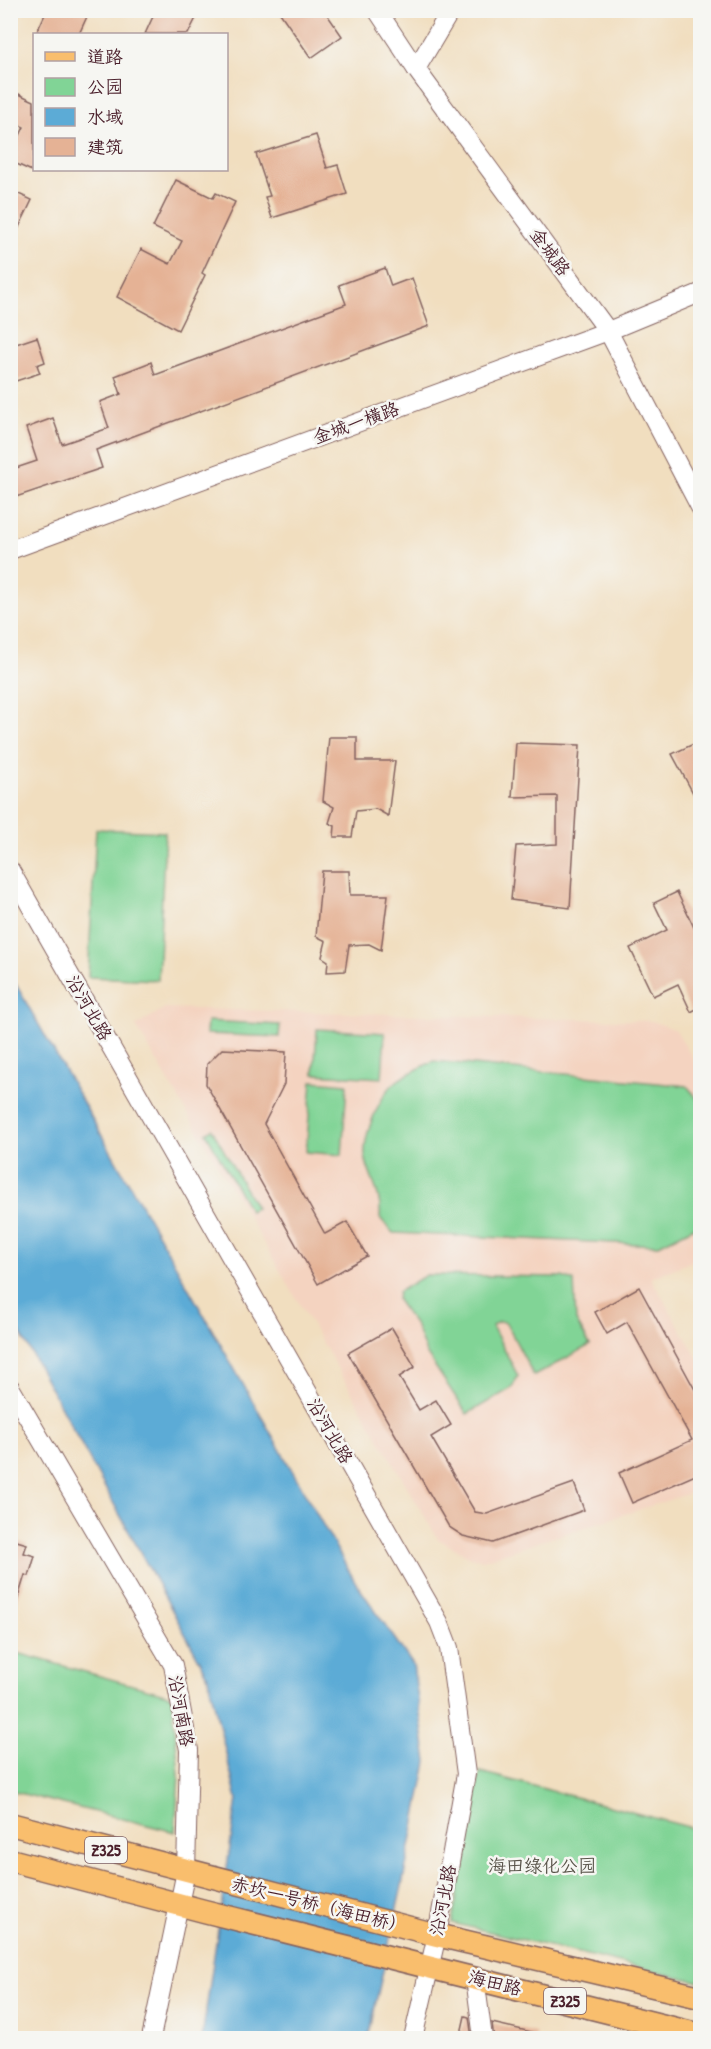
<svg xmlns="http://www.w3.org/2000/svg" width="711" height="2049" viewBox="0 0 711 2049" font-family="'Patrick Hand','LXGW WenKai TC',sans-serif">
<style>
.built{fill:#f4d3c0}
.green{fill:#81d496;stroke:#667a60;stroke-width:1.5}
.water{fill:#5cabd6;stroke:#536580;stroke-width:1.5}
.building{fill:#e5b295}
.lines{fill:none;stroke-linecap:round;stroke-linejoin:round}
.minor-casing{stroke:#84625f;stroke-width:20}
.major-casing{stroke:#84625f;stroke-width:25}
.minor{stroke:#fff;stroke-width:18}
.major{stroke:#f9be6d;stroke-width:22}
.labels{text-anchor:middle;stroke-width:5;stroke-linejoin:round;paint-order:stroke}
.shield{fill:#f6f6f2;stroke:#7e6067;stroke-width:1.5}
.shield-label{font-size:16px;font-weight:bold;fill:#4a1f2b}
.street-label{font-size:18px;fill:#4a1f2b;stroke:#f6f6f2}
.park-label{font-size:18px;fill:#5a554b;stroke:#f6f6f2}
</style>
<rect width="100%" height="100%" fill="#f6f6f2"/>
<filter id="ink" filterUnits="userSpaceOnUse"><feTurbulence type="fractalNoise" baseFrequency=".0167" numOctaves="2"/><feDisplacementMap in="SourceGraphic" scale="12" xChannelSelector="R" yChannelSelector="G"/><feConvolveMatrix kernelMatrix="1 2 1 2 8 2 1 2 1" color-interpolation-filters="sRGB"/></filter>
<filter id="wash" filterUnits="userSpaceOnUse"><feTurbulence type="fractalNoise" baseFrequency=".008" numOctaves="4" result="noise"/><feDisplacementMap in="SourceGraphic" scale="24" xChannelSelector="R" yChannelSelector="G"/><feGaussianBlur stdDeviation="1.35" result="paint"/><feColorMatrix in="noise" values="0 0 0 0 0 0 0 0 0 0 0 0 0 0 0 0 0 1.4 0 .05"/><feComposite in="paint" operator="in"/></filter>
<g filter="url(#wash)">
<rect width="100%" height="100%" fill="#f1debf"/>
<polygon class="built" points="165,1008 652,1021 676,1030 700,1071 700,1258 651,1278 700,1362 700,1490 483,1560 468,1556 438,1539 136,1026"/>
<g class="green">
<polygon points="96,829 165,832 158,980 88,977"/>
<polygon points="207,1021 280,1025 279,1037 206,1034"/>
<polygon points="317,1029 385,1033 382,1078 314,1074"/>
<path d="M 433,1061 L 687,1086 L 700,1102 L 700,1224 L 659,1245 L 393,1233 L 380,1218 C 382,1191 369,1179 365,1156 C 363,1135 380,1094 397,1081 C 408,1073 421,1068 433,1061 Z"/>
<polygon points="312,1081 347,1084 342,1155 306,1152"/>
<polygon points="212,1129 256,1208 250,1211 206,1133"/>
<path d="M 426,1275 L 562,1277 L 574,1281 L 576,1321 L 590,1345 L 534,1376 L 506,1323 C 500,1320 496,1322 492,1326 L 518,1376 L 512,1388 L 467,1414 L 426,1353 L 416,1327 L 397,1300 L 398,1292 Z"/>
<polygon points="10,1651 172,1696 179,1775 175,1832 11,1791"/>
<polygon points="480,1772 700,1830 700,1982 452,1923"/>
</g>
<polygon class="water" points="10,974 356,1583 413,1665 427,1762 403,1881 368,2038 202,2038 237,1799 207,1674 11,1316"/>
<g id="blocks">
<g class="building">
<polygon points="47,10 90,10 79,34 36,34"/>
<polygon points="156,10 200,10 188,34 145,34"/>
<polygon points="278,10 324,10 342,36 311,58"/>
<polygon points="10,90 34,101 34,172 10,161 10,156 24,127 10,120"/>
<polygon points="316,135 327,168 338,165 347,194 272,218 265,197 270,196 256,154"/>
<polygon points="176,180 213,198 216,193 235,202 202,273 205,275 178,330 117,297 141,249 170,264 182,241 153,227"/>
<polygon points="10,190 32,200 10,246"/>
<polygon points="385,268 391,286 412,278 429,326 96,450 102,468 10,499 10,470 37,461 26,428 53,418 62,444 109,428 100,402 121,394 115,376 151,362 155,375 346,304 339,285"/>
<polygon points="37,337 45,362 37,365 40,373 10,383 10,346"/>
<polygon points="329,737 357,737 357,761 395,761 388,816 376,809 356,811 352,837 334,837 335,826 329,823 334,807 323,801"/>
<polygon points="700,741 700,806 672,754"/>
<polygon points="516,743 580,745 570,908 511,900 516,846 557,844 557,796 512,797"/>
<polygon points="322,871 349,871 350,895 388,895 381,950 369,944 349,945 345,971 327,972 328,961 322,957 326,941 316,936"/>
<polygon points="677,892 700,940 700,1007 691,1012 678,984 653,996 630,948 667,930 654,903"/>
<polygon points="222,1049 286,1052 284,1084 264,1124 325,1234 347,1222 367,1256 318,1284 206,1084 207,1064"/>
<polygon points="639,1287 700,1399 700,1473 632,1503 619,1473 692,1440 627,1322 607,1334 595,1312"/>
<polygon points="392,1328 415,1367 399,1377 419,1410 436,1400 451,1425 431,1437 475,1512 487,1514 574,1483 584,1510 493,1543 463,1536 449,1527 348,1353"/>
<polygon points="10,1539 27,1544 24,1553 35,1556 29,1576 25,1575 14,1611 10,1611"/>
<polygon points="465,2016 469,2017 472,2038 460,2038"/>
<polygon points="492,2023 536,2033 535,2038 494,2038"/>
</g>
</g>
</g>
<g filter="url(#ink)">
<use href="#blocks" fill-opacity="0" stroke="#84625f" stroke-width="1.5"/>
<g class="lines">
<g class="minor-casing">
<g id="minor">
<polyline points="377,10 416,69 608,331 700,507"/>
<polyline points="416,69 451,10"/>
<polyline points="10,550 608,331 700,293"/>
<polyline points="10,870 439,1622 449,1648 466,1774 437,1935 413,2038"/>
<polyline points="10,1387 173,1665 189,1750 186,1871 151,2038"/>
<polyline points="475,1978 483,2038"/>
</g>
</g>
<g class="major-casing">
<g id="major">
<polyline points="10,1824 437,1935 700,1997"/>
<polyline points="10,1860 204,1911 700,2035"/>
</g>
</g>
<use href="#minor" class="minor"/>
<use href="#major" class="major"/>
</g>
</g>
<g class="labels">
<g class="shield">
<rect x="85" y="1837" width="42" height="26" rx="4.5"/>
<rect x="544" y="1988" width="42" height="26" rx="4.5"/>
</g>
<g class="shield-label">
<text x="106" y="1856">Z325</text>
<text x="565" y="2007">Z325</text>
</g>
<g class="street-label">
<text transform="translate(550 252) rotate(54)" y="6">金城路</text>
<text transform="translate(356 423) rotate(-20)" y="6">金城一横路</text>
<text transform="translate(89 1008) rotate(60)" y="6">沿河北路</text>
<text transform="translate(330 1431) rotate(60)" y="6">沿河北路</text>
<text transform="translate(181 1711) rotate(80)" y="6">沿河南路</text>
<text transform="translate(443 1900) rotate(-79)" y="6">沿河北路</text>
<text transform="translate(319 1905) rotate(14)" y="6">赤坎一号桥（海田桥）</text>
<text transform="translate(495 1983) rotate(14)" y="6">海田路</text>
</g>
<g class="park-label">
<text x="542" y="1872">海田绿化公园</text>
</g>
</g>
<rect width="711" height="2049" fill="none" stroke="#f6f6f2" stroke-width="36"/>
<rect x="33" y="33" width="195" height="138" fill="#f6f6f2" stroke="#b1a0a2" stroke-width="1.5"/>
<rect x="45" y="52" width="30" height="9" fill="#f9be6d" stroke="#b1a0a2" stroke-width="1.5"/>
<text x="87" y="63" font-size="18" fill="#4a1f2b">道路</text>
<rect x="45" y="78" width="30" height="18" fill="#81d496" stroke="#b1a0a2" stroke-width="1.5"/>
<text x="87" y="93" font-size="18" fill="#4a1f2b">公园</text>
<rect x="45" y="108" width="30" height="18" fill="#5cabd6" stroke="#b1a0a2" stroke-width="1.5"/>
<text x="87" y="123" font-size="18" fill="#4a1f2b">水域</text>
<rect x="45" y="138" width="30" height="18" fill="#e5b295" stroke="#b1a0a2" stroke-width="1.5"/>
<text x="87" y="153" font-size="18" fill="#4a1f2b">建筑</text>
</svg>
